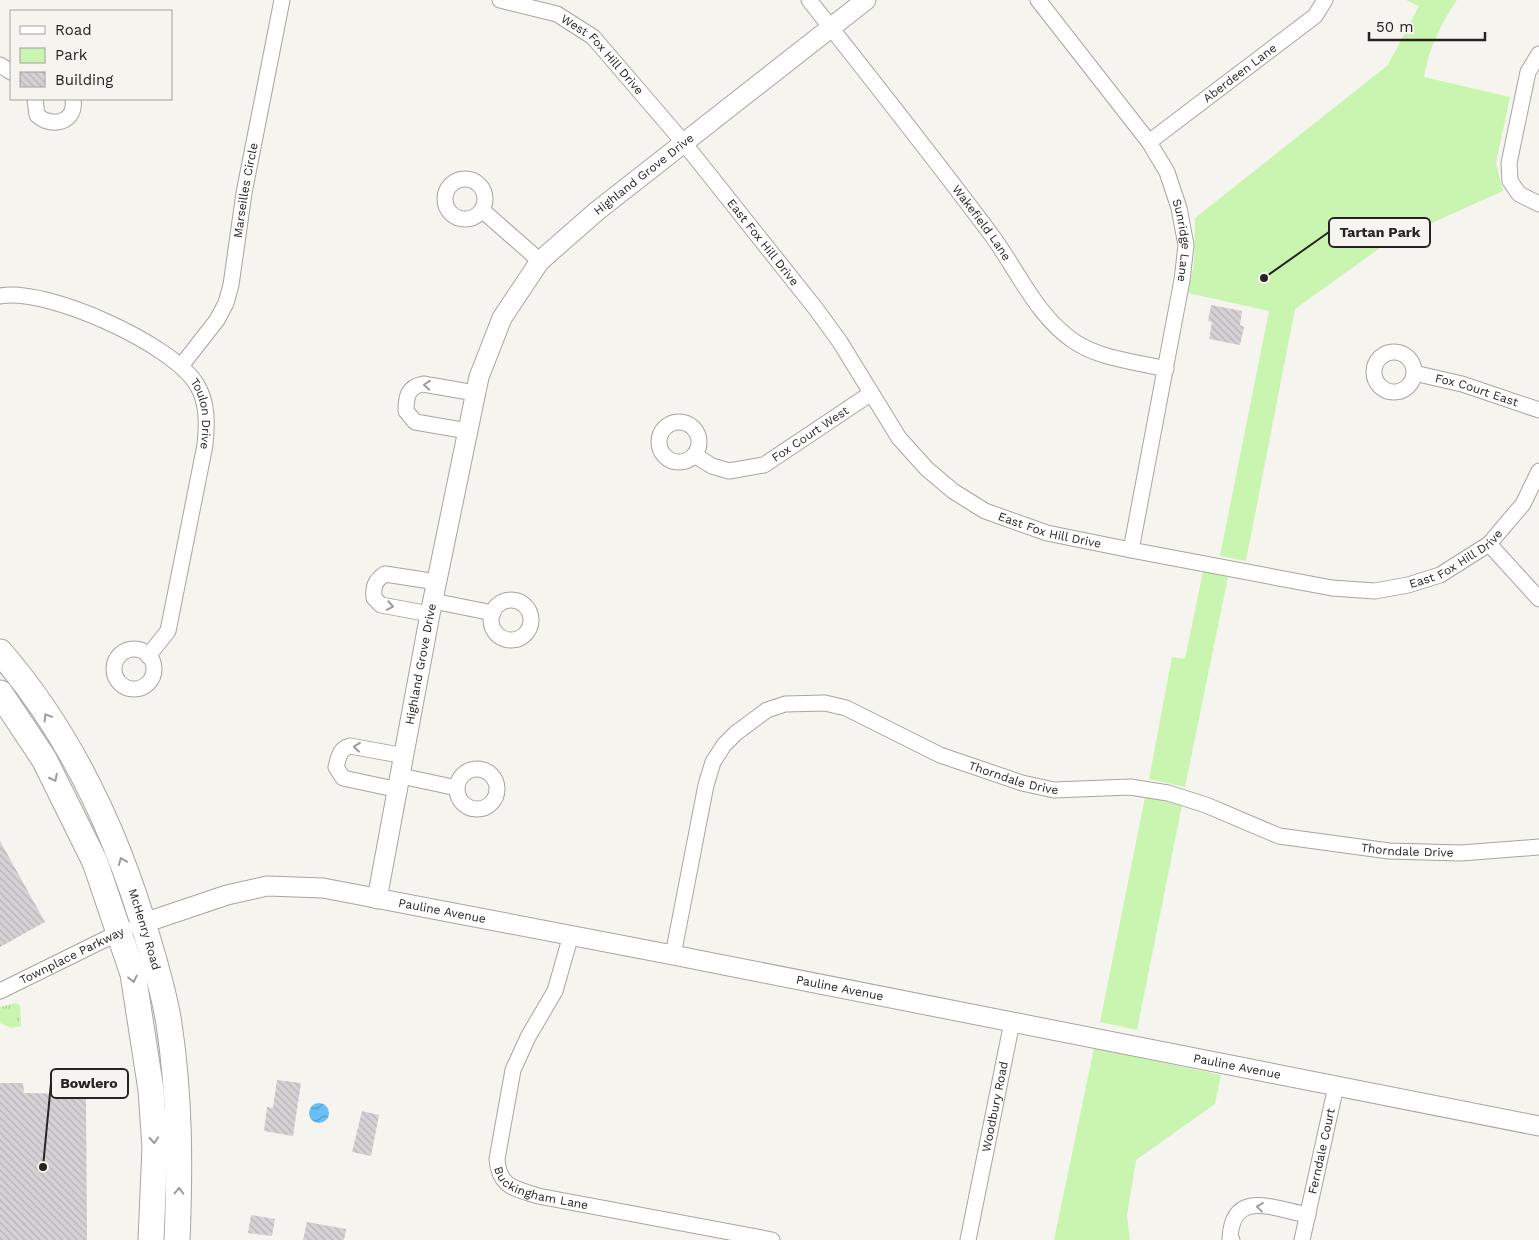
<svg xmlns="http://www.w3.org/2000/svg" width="1539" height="1240" viewBox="0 0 1539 1240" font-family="'Work Sans',sans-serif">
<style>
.grass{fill:url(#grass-tufts)}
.park{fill:#caf5b0}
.water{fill:url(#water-waves)}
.building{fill:url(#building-back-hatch)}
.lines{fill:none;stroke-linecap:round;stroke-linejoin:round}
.minor-casing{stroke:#a7a5a0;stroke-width:17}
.tertiary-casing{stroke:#a7a5a0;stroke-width:21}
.primary-casing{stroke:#a7a5a0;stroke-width:27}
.minor{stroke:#fff;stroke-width:15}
.tertiary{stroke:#fff;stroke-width:19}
.primary{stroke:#fff;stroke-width:25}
.oneway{stroke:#9d9c9c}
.labels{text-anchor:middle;stroke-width:4.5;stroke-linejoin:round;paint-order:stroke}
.street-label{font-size:12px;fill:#252422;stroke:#f6f4ee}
.leader{fill:none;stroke:#252422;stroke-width:2}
.callout-dot{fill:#252422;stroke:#f6f4ee;stroke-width:2}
.callout{fill:#f6f4ee;stroke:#252422;stroke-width:2}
.callout-label{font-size:14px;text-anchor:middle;font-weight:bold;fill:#252422}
</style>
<defs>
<pattern id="grass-tufts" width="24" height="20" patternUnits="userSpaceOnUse" patternTransform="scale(1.25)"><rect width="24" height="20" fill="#caf5b0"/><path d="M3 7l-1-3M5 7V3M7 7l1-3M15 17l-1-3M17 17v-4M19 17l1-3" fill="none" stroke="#add297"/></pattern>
<pattern id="water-waves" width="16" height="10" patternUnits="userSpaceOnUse" patternTransform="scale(1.25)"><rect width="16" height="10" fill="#68c0f7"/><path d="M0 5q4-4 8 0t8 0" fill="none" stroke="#559cc8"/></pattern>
<pattern id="building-back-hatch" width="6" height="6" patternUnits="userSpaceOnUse" patternTransform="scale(1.25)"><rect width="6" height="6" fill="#d6d1d5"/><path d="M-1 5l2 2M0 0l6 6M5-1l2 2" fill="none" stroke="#b8b3b7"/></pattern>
</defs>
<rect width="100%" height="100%" fill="#f6f4ee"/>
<polygon class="grass" points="16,1003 20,1006 21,1026 11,1028 0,1023 0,1007"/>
<g class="park">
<path d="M 1406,0 L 1457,0 C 1440,25 1429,48 1424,77 L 1510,97 L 1496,163 L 1503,191 L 1387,243 L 1295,309 L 1246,561 L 1220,556 L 1269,311 L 1188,293 L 1194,263 L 1195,218 L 1388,65 L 1419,6 Z"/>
<polygon points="1203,571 1228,577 1185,787 1149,779 1172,657 1185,659"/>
<polygon points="1145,797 1182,805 1137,1030 1100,1022"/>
<polygon points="1094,1048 1221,1075 1215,1104 1136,1160 1127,1215 1130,1240 1054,1240"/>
</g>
<circle class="water" cx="319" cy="1113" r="10"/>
<g class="building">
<polygon points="1211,305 1242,311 1240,325 1244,327 1240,345 1209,339 1212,322 1208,321"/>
<polygon points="0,841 45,922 0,947"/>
<polygon points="277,1080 301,1083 293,1136 264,1131 267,1107 273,1108"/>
<polygon points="0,1083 23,1083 24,1093 86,1094 87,1240 0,1240"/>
<polygon points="362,1111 379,1115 371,1156 352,1152"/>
<polygon points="251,1215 275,1219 272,1236 248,1233"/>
<polygon points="307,1222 346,1229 344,1240 303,1240"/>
</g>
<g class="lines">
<g class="minor-casing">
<g id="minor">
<path id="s1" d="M 500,0 L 557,14 L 593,37 L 684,143 L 816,309 L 840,342 L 899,438 L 927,469 L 953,491 L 985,511 L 1047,533 L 1131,550 L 1332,588 L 1375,591 L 1408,585 L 1440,575 L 1489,544 L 1523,504 L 1539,471"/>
<path id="s2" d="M 809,0 C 870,77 931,154 990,233 C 1018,270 1035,315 1075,342 C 1101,359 1137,362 1166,369"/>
<path id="s3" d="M 1038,0 L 1149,142 L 1167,172 L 1179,208 L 1186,245 L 1182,280 L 1131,550"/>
<polyline points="1539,54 1528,72 1509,163 1510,181 1519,194 1539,204"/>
<polyline points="0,65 11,72"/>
<path d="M 35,99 L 37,115 C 52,129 77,122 73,99"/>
<path id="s4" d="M 1149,142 L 1315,16 L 1325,0"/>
<circle cx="465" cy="199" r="20"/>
<polyline points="482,210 540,261"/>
<path id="s5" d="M 0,296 C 46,287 173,344 197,385 C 208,403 207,425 205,445 L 168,631 L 148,656"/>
<circle cx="1394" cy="372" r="20"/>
<path id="s6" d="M 181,366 L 217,320 L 226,303 L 231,285 L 244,193 L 282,0"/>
<path id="s7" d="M 1414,373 L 1462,384 L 1539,410"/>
<circle cx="679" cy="442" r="20"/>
<path d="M 468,431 L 415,422 L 406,411 C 406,396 408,387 423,384 L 475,393"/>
<path id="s8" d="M 694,455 L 712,466 L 729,471 L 764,465 L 870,394"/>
<polyline points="1489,544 1539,599"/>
<circle cx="511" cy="620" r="20"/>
<polyline points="433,601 493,613"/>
<path d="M 430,614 L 381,605 L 374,598 C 373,587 375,580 385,574 L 437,582"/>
<circle cx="134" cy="669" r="20"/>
<circle cx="477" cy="789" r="20"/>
<polyline points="401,776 457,788"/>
<path d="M 399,790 L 343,778 L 336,767 C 339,757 339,749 350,746 L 405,756"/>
<path id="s9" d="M 571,935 L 555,991 L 528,1037 L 513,1070 L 497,1159 C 499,1187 514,1188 538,1196 L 772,1240"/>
<path id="s10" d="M 673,955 L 706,785 L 713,762 L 724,745 L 736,733 L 767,710 L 785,704 L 825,703 L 846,708 L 940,755 L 1022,783 L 1054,790 L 1130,787 L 1168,793 L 1206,805 L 1279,836 L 1389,851 L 1461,853 L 1539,847"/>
<path id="s11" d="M 0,991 L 126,929"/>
<path id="s12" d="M 968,1240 L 1012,1022"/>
<path d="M 1232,1240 L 1230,1238 C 1233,1188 1274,1209 1308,1215"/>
<path id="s13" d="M 1302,1240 L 1336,1086"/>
</g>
</g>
<g class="tertiary-casing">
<g id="tertiary">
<path id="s14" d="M 377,899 L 430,614 L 479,377 L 502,318 L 540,261 L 597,211 L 866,0"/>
<path id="s15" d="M 144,923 L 227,895 L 267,886 L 323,888 L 673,955 L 1539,1126"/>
</g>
</g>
<g class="primary-casing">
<g id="primary">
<path id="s16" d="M 0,652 C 72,735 119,838 149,943 C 157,970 165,997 169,1024 C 180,1096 180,1168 177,1240"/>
<polyline points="0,693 44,759 95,862 133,974 151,1090 155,1147 151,1240"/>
</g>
</g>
<use href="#minor" class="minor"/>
<use href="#tertiary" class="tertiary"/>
<use href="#primary" class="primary"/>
</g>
<defs><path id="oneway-chevron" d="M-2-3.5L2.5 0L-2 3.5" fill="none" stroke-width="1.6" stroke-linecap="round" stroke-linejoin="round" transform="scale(1.25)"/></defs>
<g class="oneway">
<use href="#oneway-chevron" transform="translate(427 385) rotate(-175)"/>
<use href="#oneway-chevron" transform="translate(390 606) rotate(10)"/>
<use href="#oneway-chevron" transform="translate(47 717) rotate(-121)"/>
<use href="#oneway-chevron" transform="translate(357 747) rotate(-174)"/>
<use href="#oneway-chevron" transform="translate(54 778) rotate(63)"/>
<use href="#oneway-chevron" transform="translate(122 861) rotate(-112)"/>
<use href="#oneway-chevron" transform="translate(133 979) rotate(78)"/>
<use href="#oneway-chevron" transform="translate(154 1140) rotate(87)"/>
<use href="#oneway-chevron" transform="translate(179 1191) rotate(-89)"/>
<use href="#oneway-chevron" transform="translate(1260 1207) rotate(-173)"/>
</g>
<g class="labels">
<g class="street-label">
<text dy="4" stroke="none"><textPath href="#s1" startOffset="120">West Fox Hill Drive</textPath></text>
<text dy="4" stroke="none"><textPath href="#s4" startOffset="114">Aberdeen Lane</textPath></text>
<text dy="4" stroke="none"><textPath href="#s14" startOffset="799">Highland Grove Drive</textPath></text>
<text dy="4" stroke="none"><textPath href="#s6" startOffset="192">Marseilles Circle</textPath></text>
<text dy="4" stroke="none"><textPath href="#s2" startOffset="282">Wakefield Lane</textPath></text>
<text dy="4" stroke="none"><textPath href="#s3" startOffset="286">Sunridge Lane</textPath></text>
<text dy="4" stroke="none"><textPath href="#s1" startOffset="368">East Fox Hill Drive</textPath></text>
<text dy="4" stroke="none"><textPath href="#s7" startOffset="65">Fox Court East</textPath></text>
<text dy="4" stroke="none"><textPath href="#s5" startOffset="252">Toulon Drive</textPath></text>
<text dy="4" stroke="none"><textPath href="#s8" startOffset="130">Fox Court West</textPath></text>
<text dy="4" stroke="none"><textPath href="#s1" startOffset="788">East Fox Hill Drive</textPath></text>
<text dy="4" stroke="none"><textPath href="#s1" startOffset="1208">East Fox Hill Drive</textPath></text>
<text dy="4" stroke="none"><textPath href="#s14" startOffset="239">Highland Grove Drive</textPath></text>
<text dy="4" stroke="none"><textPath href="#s10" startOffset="536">Thorndale Drive</textPath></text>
<text dy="4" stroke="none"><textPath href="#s10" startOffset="941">Thorndale Drive</textPath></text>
<text dy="4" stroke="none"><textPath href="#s15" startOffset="306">Pauline Avenue</textPath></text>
<text dy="4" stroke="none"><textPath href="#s16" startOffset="315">McHenry Road</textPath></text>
<text dy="4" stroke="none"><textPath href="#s11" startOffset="80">Townplace Parkway</textPath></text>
<text dy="4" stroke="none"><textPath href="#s15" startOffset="711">Pauline Avenue</textPath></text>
<text dy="4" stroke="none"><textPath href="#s15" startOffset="1116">Pauline Avenue</textPath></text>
<text dy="4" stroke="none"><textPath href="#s12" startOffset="136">Woodbury Road</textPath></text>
<text dy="4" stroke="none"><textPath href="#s13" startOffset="91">Ferndale Court</textPath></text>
<text dy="4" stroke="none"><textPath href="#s9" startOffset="298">Buckingham Lane</textPath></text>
</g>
</g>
<path class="leader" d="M1264 278L1329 232M43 1167L51 1083"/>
<g class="callout-dot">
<circle cx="1264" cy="278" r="5"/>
<circle cx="43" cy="1167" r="5"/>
</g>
<g class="callout">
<rect x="1329" y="218" width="101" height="29" rx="5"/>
<rect x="51" y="1069" width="77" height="29" rx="5"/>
</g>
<g class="callout-label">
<text x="1380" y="237">Tartan Park</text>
<text x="89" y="1088">Bowlero</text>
</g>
<rect x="10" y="10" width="162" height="90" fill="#f6f4ee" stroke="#a2a19c"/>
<rect x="20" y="26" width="25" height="8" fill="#ffffff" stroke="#a2a19c"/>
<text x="55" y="35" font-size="15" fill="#252422">Road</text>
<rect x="20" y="48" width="25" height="15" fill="#caf5b0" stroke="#a2a19c"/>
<text x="55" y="60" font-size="15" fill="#252422">Park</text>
<rect x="20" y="72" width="25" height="15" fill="url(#building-back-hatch)" stroke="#a2a19c"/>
<text x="55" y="85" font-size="15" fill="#252422">Building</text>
<path d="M1369 32v8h116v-8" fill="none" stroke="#252422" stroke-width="2.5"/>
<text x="1376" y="32" font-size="15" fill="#252422" stroke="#f6f4ee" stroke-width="4" paint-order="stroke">50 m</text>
</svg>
